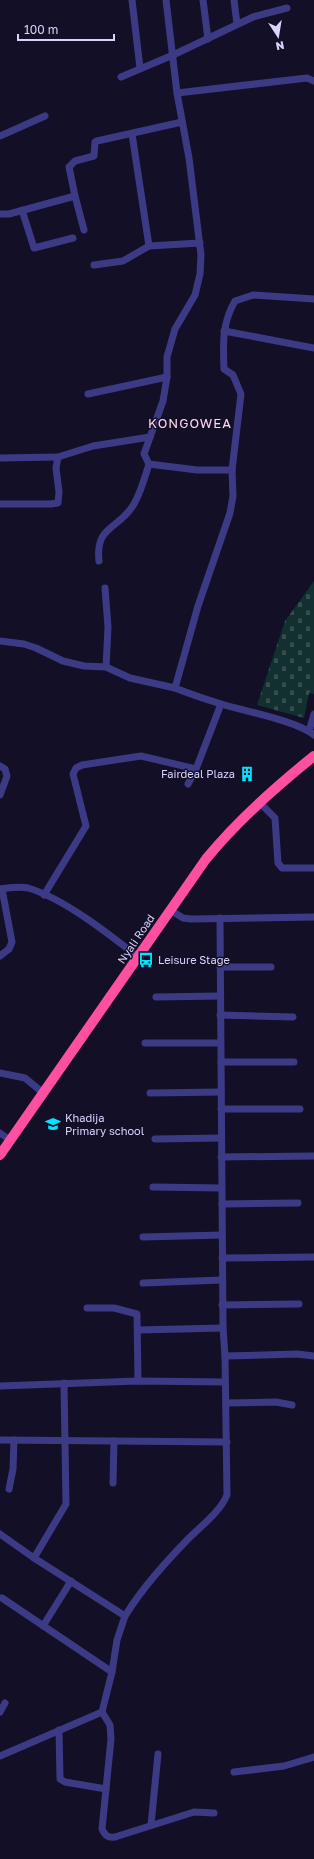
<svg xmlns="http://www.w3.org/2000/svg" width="314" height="1859" viewBox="0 0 314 1859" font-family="'Golos Text',sans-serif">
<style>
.cemetery{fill:url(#cemetery-stones)}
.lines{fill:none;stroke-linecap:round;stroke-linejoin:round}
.minor{stroke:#3d3a85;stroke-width:7}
.highway{stroke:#ff4fa3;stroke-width:10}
.labels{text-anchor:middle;stroke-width:3;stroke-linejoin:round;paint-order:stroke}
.poi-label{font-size:11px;fill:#d9d4ff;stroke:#130f26;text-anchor:start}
.street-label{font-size:11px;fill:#d9d4ff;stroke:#130f26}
.quarter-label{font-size:13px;letter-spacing:1px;fill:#ffd6f0;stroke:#130f26}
</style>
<defs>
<pattern id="cemetery-stones" width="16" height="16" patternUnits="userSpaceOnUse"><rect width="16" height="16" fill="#12302f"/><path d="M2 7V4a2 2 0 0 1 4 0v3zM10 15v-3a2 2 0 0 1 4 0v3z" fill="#344d4e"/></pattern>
</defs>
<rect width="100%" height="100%" fill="#130f26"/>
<polygon class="cemetery" points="314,581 314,694 309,693 304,718 257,705 285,621"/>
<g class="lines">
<g class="minor">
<polyline points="132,0 140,68"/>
<polyline points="166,0 177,93 189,158 201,255 200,274 195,295 175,329 167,357 167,377 163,401 144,454 149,464 197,470 232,470"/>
<polyline points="203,0 208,39"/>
<polyline points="234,0 237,24"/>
<polyline points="121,77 173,55 253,17 287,8"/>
<polyline points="177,93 307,78 314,81"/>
<polyline points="132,134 149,246 200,243"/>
<polyline points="0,136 45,116"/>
<polyline points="75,196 84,230"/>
<polyline points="22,210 34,248 73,238"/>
<polyline points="0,214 9,214 75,196 69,167 75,161 94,156 95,142 97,141 182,122"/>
<polyline points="94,265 123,261 149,246"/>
<path d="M 314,299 L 253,295 L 235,301 C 222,323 223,344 224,369 L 233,375 L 241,394 L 232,470 L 233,496 L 230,513 L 198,606 L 175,688 C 190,694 205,699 221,704 C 244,711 298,721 314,735"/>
<polyline points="224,331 314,348"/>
<polyline points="88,394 167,377"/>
<polyline points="0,458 58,457"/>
<polyline points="0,504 51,504 58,503 59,492 56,468 58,457 93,446 150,437"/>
<path d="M 99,561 C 95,525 119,530 134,504 C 141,492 145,477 149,464"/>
<polyline points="105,588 108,627 106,667"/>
<polyline points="0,641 24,644 36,648 63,661 84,666 106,667 130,678 175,688"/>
<polyline points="309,731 314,714"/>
<polyline points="0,766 5,769 7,776 0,795"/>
<polyline points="188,784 196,769 221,704"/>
<polyline points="259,802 275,818 278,863 282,868 314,868"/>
<path d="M 0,889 C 8,888 19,886 28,888 C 63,898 109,934 138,957"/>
<polyline points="44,895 86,826 73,774 76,768 82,765 141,756 196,769"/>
<polyline points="170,910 183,918 191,919 314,917"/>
<polyline points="0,956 9,949 12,942 2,889"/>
<polyline points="220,967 271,967"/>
<polyline points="156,997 220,996"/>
<polyline points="220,1015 293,1017"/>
<polyline points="145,1043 220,1043"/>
<polyline points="221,1062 294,1062"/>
<polyline points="0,1073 25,1078 42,1092"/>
<polyline points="150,1093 221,1092"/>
<polyline points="221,1109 300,1109"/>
<polyline points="0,1133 10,1140"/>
<polyline points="155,1139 221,1138"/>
<polyline points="221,1157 314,1156"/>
<polyline points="153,1187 221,1188"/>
<polyline points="222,1204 298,1203"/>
<polyline points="143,1237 222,1235"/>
<polyline points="222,1258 314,1257"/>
<polyline points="143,1283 222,1280"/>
<polyline points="222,1305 299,1304"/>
<polyline points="87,1308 114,1308 137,1314 138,1381"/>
<polyline points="138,1330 223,1328"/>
<polyline points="225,1356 297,1354 314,1356"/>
<polyline points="0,1386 138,1381 225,1382"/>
<polyline points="226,1403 276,1402 292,1405"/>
<polyline points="0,1440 227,1442"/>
<polyline points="113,1483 114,1441"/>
<polyline points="9,1489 13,1469 14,1440"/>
<path d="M 0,1534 L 34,1558 L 125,1616 C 143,1587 165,1563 188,1539 C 201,1526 220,1512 227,1495 L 225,1356 L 223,1328 L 220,918"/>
<polyline points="34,1558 66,1504 64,1383"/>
<polyline points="2,1598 112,1672"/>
<path d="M 125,1616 L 117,1640 L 112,1672 L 102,1712 L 110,1725 L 111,1739 L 102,1829 C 105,1835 107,1838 115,1837 L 194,1812 L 214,1813"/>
<polyline points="43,1626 71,1581"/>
<polyline points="0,1712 5,1703"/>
<polyline points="59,1730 60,1779 65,1782 106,1789"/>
<polyline points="0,1756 102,1712"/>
<polyline points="234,1772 284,1766 314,1757"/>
<polyline points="151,1825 158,1754"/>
</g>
<path class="highway" d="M 0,1155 L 206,859 C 238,820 274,788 314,756"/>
</g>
<defs>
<g id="building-bare" transform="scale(1.2)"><path d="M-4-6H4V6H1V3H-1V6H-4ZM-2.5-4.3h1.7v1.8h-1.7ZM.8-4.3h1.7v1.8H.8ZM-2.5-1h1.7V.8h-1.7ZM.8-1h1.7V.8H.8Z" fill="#00e5ff" stroke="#130f26" stroke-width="2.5" paint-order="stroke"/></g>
<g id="bus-bare" transform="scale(1.2)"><path d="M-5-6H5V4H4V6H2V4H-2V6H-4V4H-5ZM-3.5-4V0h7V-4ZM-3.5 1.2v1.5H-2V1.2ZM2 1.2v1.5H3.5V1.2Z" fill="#00e5ff" stroke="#130f26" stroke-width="2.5" paint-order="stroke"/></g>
<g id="school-bare" transform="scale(1.2)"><path d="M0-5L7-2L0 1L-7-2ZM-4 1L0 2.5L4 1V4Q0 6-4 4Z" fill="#00e5ff" stroke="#130f26" stroke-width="2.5" paint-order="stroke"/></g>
</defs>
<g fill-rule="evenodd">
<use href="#building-bare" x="247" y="774"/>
<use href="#bus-bare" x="146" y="960"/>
<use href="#school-bare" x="53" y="1124"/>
</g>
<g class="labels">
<g class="poi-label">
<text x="235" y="778" text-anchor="end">Fairdeal Plaza</text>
<text x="158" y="964">Leisure Stage</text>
<text x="65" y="1122">Khadija<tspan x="65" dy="13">Primary school</tspan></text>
</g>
<g class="street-label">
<text transform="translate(136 939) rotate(-56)" y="4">Nyali Road</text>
</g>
<g class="quarter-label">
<text x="190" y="428">KONGOWEA</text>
</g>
</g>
<g transform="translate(278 36) rotate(168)" stroke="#130f26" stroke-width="3" paint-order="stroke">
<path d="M0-3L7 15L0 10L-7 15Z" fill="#d9d4ff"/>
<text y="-6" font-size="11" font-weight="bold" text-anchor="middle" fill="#d9d4ff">N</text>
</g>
<path d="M18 34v6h96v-6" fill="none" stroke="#d9d4ff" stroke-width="2"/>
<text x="24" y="34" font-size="12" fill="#d9d4ff" stroke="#130f26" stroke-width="3" paint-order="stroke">100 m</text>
</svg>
